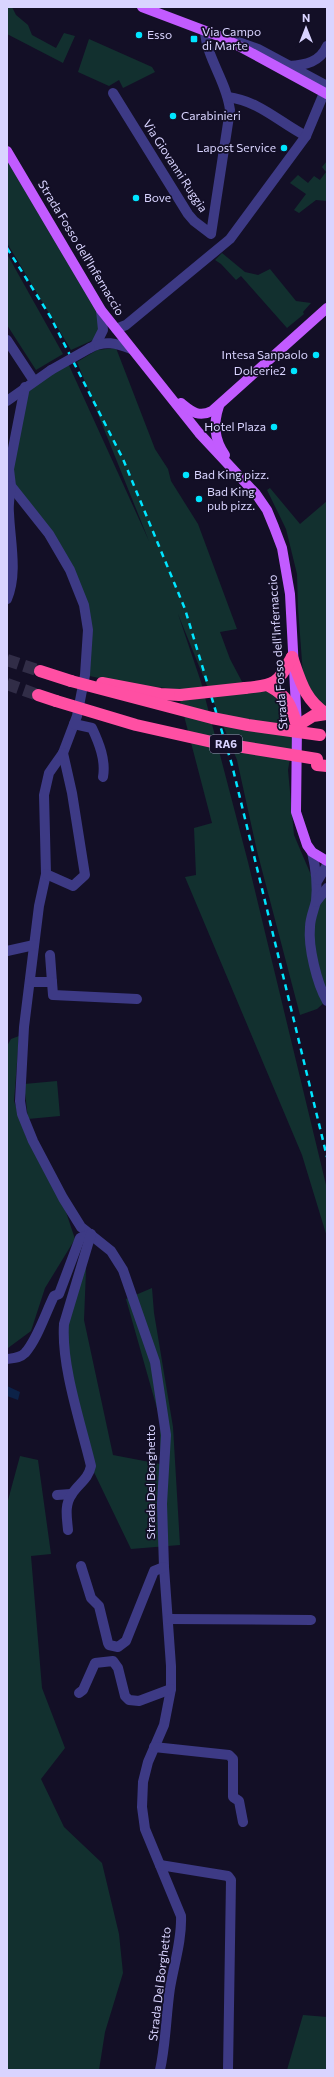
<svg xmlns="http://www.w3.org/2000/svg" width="334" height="2077" viewBox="0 0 334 2077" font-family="Commissioner,sans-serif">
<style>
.green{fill:#12302f}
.water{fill:#0c2248}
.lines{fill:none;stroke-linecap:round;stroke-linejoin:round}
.highway-tunnel{stroke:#312d47;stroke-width:12;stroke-dasharray:12 6;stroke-linecap:butt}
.minor{stroke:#3d3a85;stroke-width:10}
.major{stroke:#c25bff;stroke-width:10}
.highway{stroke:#ff4fa3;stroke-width:12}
.rail{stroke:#00e5ff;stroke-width:2.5;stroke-dasharray:6 5;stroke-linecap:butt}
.minor-bridge{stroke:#3d3a85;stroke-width:10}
.highway-bridge{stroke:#ff4fa3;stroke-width:12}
.poi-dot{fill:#00e5ff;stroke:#130f26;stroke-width:1.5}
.labels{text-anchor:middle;stroke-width:3.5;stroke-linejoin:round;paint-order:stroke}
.shield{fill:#130f26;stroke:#9e99be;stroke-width:1}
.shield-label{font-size:11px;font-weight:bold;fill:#d9d4ff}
.poi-label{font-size:12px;fill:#d9d4ff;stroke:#130f26;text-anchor:start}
.street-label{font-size:12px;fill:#d9d4ff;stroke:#130f26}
</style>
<rect width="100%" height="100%" fill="#130f26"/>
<g class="green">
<polygon points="7,7 12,7 16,15 28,25 32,35 56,48 64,33 75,36 63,63 7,34"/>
<polygon points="89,39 152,67 155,72 123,88 119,80 109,86 78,72"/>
<polygon points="7,155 98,309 99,336 91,341 71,350 7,243"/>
<polygon points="327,161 327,201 316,200 299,213 294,210 306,194 290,183 298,175 308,183 314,176 320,180 326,172 322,167"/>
<polygon points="222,253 245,272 258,275 270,269 296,301 311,303 303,312 304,314 287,328 241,276 236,280 221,264 215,260"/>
<polygon points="7,254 63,354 36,370 7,325"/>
<polygon points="116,348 155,449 168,469 171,481 198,524 237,629 220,632 230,659 248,693 268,691 283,701 293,741 288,770 294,835 314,882 327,893 327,1000 317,1009 300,1015 257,851 237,760 178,614 201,682 248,862 327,1189 327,1237 302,1155 185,877 196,875 194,828 212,823 177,689 126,684 85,675 88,630 70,570 18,496 9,469 25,387 67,361 149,541 77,362 97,350"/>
<polygon points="270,488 300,524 327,501 327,707 315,703 303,675 298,608 297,574 286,529 267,490"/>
<polygon points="19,1036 14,1101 26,1137 66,1212 75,1239 45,1288 31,1331 8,1348 7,1046 11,1039"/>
<polygon points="57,1081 60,1116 28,1119 24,1084"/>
<polygon points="87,1245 84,1320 113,1455 160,1464 160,1419 126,1299 152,1288 154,1313 173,1427 180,1545 131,1549 91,1466 63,1339"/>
<polygon points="20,1456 38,1460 51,1554 31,1556 42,1688 65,1748 41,1779 64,1827 102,1863 119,1934 123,1973 105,2032 99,2070 7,2070 7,1504"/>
<polygon points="303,2015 327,2017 327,2070 287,2070"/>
</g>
<polygon class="water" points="7,1386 20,1392 18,1400 7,1396"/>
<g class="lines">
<g class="highway-tunnel">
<polyline points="7,660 40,671"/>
<polyline points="7,684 38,695"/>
</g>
<g class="minor">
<polyline points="230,39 258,49 327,86"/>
<path d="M 289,66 C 306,65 320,62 327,46"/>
<path d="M 113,93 L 188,214 L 194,221 L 211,234 L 230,110 C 227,82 207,59 205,32"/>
<path d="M 228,97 C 259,101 279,122 306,136"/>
<polyline points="116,329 126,325 230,239 306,136 324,93"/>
<polyline points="7,340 34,381"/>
<polyline points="96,344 103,330 101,310"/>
<path d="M 90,348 C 104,340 117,343 131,349"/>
<path d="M 25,387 L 9,469 L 11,486 L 49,534 L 70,570 L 84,605 L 88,630 L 85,675 L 77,716 L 63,753 L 49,773 L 44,795 L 46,874 L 39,906 L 24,1027 L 20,1101 L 22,1114 L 33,1141 L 63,1198 L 81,1227 L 111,1251 L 123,1270 L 155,1362 L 166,1435 L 162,1504 L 164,1567 L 171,1666 L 171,1689 L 164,1725 L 148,1762 L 143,1782 L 142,1807 L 145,1829 L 181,1916 C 182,1940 174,1964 170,1988 C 166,2015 166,2043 160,2070"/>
<polyline points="7,401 51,370"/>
<path d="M 7,599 C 18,573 10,541 9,513 C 8,504 10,495 11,486"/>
<path d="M 74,724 L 92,728 C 99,743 106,760 103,777"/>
<path d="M 312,852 C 316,869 318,883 316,901 C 314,910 310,918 310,927 C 308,947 317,984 327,1001"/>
<polyline points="46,874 73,886 85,875 72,793 63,753"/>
<polyline points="318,880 327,865"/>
<polyline points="316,902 327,888"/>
<polyline points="7,951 34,945"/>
<polyline points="50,955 52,982"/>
<polyline points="30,982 52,982 53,995 137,999"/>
<path d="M 7,1359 C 14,1358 20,1358 25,1353 C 37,1340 46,1312 54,1296 L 59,1294 L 80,1238 L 91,1234"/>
<polyline points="57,1495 71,1494"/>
<path d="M 68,1530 C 67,1518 64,1505 72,1494 C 79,1483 88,1480 91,1466 C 81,1424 61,1366 64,1324 L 91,1234"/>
<polyline points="81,1566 91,1598 99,1606 108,1643 109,1645 118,1647 126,1641 154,1571 164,1567"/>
<polyline points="168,1619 311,1620"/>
<polyline points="79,1693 83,1690 95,1663 113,1661 118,1668 125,1696 129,1700 139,1701 171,1689"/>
<polyline points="154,1747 229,1755 233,1759 233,1797 239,1801 243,1822"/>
<polyline points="160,1865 228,1876 231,1880 228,2070"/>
</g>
<g class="major">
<polyline points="142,7 224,38 327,94"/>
<polyline points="7,151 101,310 199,433 256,494 267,510 274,527 282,548 290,594 297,726 296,812 307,845 312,852 327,861"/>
<path d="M 181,403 C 191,411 198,418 212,411 L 327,308"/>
<path d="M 219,406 C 213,424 214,439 225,455"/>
</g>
<g class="highway">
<path d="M 292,657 C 300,680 305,701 327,714"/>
<polyline points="40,671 71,681"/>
<polyline points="102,683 160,694 180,695"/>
<path d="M 269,686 C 289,697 291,706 297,726 L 313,716 L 326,714"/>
<path d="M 245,688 C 276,685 277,684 292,657"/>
<polyline points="38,695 56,701"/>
<polyline points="317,765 327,766"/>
</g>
<polyline class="rail" points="7,248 50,316 123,459 185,609 232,765 327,1157"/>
<polyline class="minor-bridge" points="51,370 90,348"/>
<g class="highway-bridge">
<polyline points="71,681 212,718 248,725 320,735"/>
<polyline points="180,695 245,688"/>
<polyline points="56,701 136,725 212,742 317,759"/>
</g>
</g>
<g class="poi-dot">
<circle cx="139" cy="35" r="4"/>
<rect x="190" y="35" width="8" height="8" rx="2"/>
<circle cx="173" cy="116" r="4"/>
<circle cx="284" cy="148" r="4"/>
<circle cx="136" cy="198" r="4"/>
<circle cx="316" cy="355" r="4"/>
<circle cx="294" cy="371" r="4"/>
<circle cx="274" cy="427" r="4"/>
<circle cx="186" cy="475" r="4"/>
<circle cx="199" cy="499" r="4"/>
</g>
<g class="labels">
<rect class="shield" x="210" y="735" width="32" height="18" rx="3"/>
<g class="shield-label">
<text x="226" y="748">RA6</text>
</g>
<g class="poi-label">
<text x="202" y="36">Via Campo<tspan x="202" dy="14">di Marte</tspan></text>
<text x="147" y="39">Esso</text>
<text x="181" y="120">Carabinieri</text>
<text x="276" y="152" text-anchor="end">Lapost Service</text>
<text x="144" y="202">Bove</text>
<text x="308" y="359" text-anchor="end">Intesa Sanpaolo</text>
<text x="286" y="375" text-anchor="end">Dolcerie2</text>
<text x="266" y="431" text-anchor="end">Hotel Plaza</text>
<text x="194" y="479">Bad King pizz.</text>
<text x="207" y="496">Bad King<tspan x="207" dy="14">pub pizz.</tspan></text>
</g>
<g class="street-label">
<text transform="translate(175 166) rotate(57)" y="4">Via Giovanni Ruggia</text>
<text transform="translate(81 248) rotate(59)" y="4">Strada Fosso dell'Infernaccio</text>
<text transform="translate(278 652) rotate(-94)" y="4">Strada Fosso dell'Infernaccio</text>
<text transform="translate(151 1482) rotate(-90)" y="4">Strada Del Borghetto</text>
<text transform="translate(160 1984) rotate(-83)" y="4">Strada Del Borghetto</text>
</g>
</g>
<rect width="334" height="2077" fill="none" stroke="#d9d4ff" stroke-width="16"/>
<g transform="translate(306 28)" stroke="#130f26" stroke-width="3" paint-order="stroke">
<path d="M0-3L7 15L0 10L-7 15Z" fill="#d9d4ff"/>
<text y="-6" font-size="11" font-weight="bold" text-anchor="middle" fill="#d9d4ff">N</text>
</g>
</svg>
